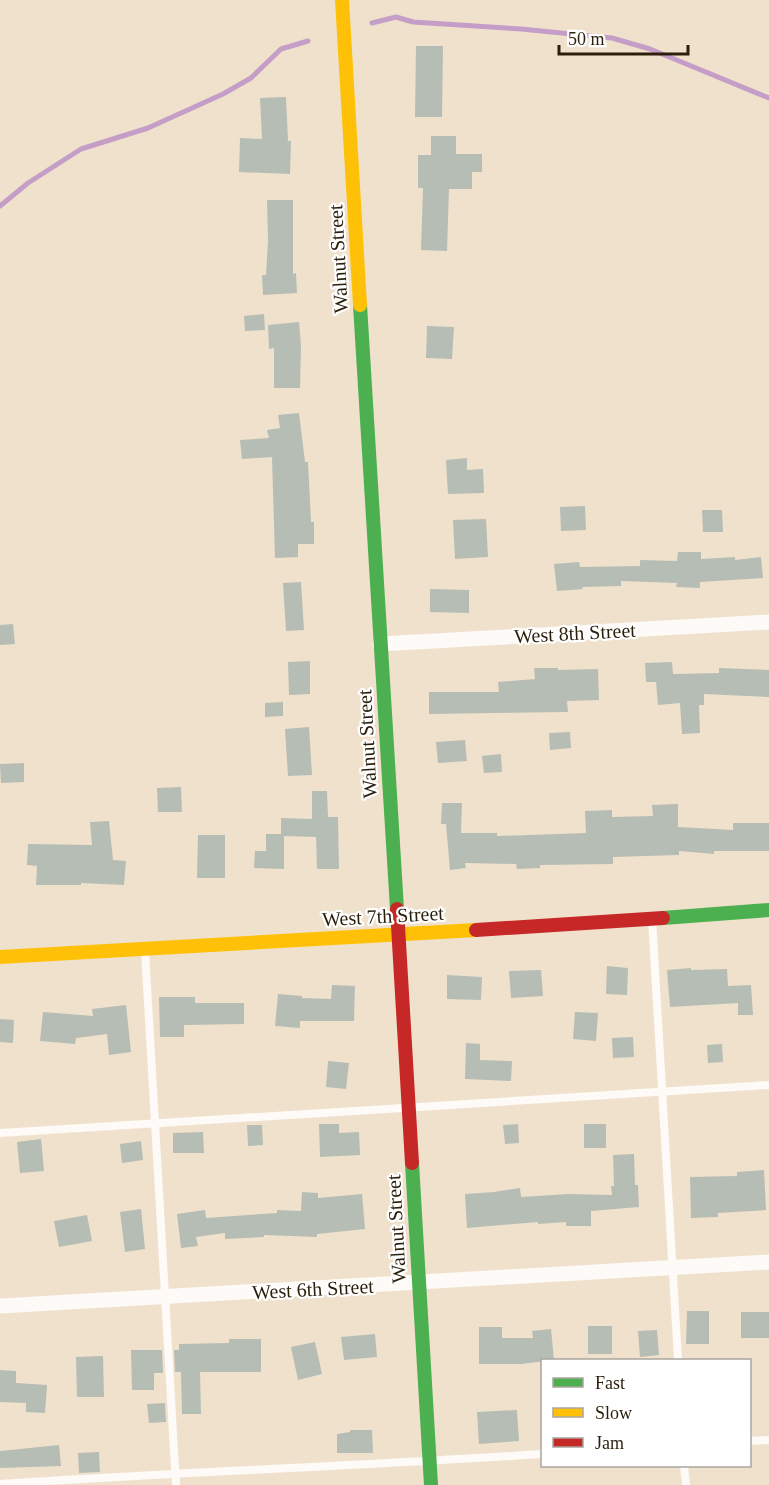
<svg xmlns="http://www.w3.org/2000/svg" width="769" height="1485" viewBox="0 0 769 1485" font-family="Georgia,serif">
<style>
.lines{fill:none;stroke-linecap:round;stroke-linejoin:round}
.stream{stroke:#c59ec8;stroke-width:5}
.building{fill:#b6bdb4}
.lane{stroke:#fdfaf7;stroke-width:8}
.street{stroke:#fdfaf7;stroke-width:15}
.fast{stroke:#4caf50;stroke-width:14}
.slow{stroke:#ffc107;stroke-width:14}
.jam{stroke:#c62828;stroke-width:14}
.labels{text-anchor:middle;stroke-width:4.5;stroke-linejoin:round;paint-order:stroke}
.street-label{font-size:20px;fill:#2b1f0c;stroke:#fff}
</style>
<rect width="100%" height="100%" fill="#f0e1cc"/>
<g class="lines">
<g class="stream">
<polyline points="372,23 396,17 413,22 521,29 612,38 650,49 769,98"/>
<polyline points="0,206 28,183 81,149 148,128 223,94 251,78 281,49 308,41"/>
</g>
</g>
<g class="building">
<polygon points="416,46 443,46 442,117 415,117"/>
<polygon points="286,97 288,141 291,141 290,174 239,172 240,138 262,139 260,98"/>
<polygon points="431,136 456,136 456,154 482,154 482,172 472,172 472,189 449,189 447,251 421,250 423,188 418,188 418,155 431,155"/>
<polygon points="267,200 293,200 293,274 296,273 297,293 263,295 262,275 266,275 268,241"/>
<polygon points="264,314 265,330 245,331 244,316"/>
<polygon points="299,322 301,346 300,388 274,388 274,348 269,349 268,325"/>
<polygon points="427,326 454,327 452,359 426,358"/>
<polygon points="299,413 305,462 308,462 311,522 314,522 314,544 298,544 298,557 275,558 272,457 242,459 240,440 269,438 267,430 280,428 278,415"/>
<polygon points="467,458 467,470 483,469 484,493 448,494 446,460"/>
<polygon points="585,506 586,530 561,531 560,507"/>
<polygon points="702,510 722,510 723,532 703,532"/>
<polygon points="486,519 488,557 455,559 453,520"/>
<polygon points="678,552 701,552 701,559 735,557 735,560 761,557 763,578 700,582 700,588 676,587 677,583 621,581 621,586 582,587 583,589 557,591 554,564 579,562 580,567 640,566 640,560 677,561"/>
<polygon points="301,582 304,630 286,631 283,583"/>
<polygon points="430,589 469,590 469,613 430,612"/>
<polygon points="13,624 15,644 0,645 0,625"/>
<polygon points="310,661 310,694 289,695 288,662"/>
<polygon points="672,662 673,674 719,673 719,668 769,670 769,697 704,694 704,705 699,705 700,733 682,734 680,703 658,705 656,682 646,682 645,663"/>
<polygon points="534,668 558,668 558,670 598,669 599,700 567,701 568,712 429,714 429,692 499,692 498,682 535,679"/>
<polygon points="283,702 283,716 265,717 265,703"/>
<polygon points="309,727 312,775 288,776 285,729"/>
<polygon points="570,732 571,748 550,750 549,733"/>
<polygon points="465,740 467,761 438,763 436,742"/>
<polygon points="501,754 502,772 484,773 482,756"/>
<polygon points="24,763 24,782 1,783 0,764"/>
<polygon points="181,787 182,812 158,812 157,788"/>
<polygon points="312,791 327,791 328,817 338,817 339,869 317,869 316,837 284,836 284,869 254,868 255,851 266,851 266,834 281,834 281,818 312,819"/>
<polygon points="442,803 462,803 461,833 497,833 497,836 586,833 585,811 612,810 612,817 653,816 652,805 678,804 678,827 733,830 733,823 769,823 769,851 714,851 714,854 679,851 679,855 613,857 613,864 540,865 540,868 517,869 516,864 465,863 466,868 450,870 446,824 441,824"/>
<polygon points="109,821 113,860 126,861 124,885 81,883 81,885 36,885 37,866 27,865 28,844 92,845 90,822"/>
<polygon points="198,835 225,835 225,878 197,878"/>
<polygon points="607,966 628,968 627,995 606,994"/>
<polygon points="691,968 691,970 727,969 728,986 751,985 753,1015 738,1015 738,1003 670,1007 667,970"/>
<polygon points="541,970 543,996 511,998 509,971"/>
<polygon points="447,975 482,977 481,1000 447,999"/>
<polygon points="332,985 355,986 354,1021 300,1021 300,1028 275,1026 278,994 302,996 302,998 331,999"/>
<polygon points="159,997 195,997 195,1003 244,1003 244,1024 184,1025 184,1037 160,1037"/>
<polygon points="126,1005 131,1052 109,1055 107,1034 76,1038 75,1044 40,1041 43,1012 93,1016 92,1009"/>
<polygon points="575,1012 598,1013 596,1041 573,1039"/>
<polygon points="0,1019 14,1020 13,1043 0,1042"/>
<polygon points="633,1037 634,1057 613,1058 612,1038"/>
<polygon points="466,1043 480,1044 480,1060 512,1061 511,1081 465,1079"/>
<polygon points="722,1044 723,1062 708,1063 707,1045"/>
<polygon points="328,1061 349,1063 346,1089 326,1087"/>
<polygon points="319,1124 339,1124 339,1133 359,1132 360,1155 320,1157"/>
<polygon points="518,1124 519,1143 505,1144 503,1125"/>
<rect x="584" y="1124" width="22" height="24"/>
<polygon points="247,1125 262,1125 263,1145 248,1146"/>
<polygon points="203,1132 204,1153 173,1153 173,1133"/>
<polygon points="41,1139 44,1171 20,1173 17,1142"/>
<polygon points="141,1141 143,1160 122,1163 120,1144"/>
<polygon points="634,1154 635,1185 638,1185 639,1207 591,1211 591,1226 566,1226 566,1222 538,1224 538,1222 467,1228 465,1194 494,1192 520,1188 521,1197 568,1194 612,1195 611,1186 614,1186 613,1155"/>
<polygon points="764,1170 766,1210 718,1213 718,1217 691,1218 690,1177 737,1176 737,1172"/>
<polygon points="302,1192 318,1193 318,1198 362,1194 365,1229 317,1234 317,1237 264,1235 264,1237 225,1239 225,1233 196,1237 198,1246 181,1248 177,1214 205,1210 206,1218 277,1213 277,1210 301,1211"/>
<polygon points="141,1209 145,1249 125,1252 120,1212"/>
<polygon points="87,1215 92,1241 59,1247 54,1221"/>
<polygon points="687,1311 709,1311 709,1344 686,1344"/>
<rect x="741" y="1312" width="28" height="26"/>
<rect x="588" y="1326" width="24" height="28"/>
<polygon points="479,1327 502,1327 502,1338 533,1338 532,1331 551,1329 554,1360 521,1364 479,1364"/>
<polygon points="657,1330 659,1355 640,1357 638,1331"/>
<polygon points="375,1334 377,1357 344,1360 341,1337"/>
<polygon points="229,1339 261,1339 261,1372 200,1372 201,1414 182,1414 181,1372 175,1372 174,1350 179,1350 179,1344 229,1343"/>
<polygon points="315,1342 322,1374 298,1380 291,1347"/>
<polygon points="131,1350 162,1350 163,1373 154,1373 154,1390 132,1390"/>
<polygon points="103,1356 104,1397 77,1397 76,1357"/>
<polygon points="0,1370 16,1371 16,1383 47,1385 45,1413 26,1412 26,1403 0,1402"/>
<polygon points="165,1403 166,1422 149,1423 147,1404"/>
<polygon points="517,1410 519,1441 479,1444 477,1412"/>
<polygon points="350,1430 372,1430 373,1453 337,1453 337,1434 350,1432"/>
<polygon points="59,1445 61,1466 0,1468 0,1451"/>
<polygon points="99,1452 100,1472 79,1473 78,1453"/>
</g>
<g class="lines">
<g class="lane">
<polyline points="652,919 678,1360"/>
<polyline points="145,951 176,1485"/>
<polyline points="0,1133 769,1085"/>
<polyline points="750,1441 769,1440"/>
<polyline points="684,1466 686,1485"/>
<path d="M 0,1484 C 181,1472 362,1466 542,1454"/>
</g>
<g class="street">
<polyline points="380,644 769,622"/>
<polyline points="0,1306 769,1262"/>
</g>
<g class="fast">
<polyline points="360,305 397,909"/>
<polyline points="663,918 769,910"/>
<polyline points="412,1163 431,1485"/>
</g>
<g class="slow">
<polyline points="342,0 360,305"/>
<polyline points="0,957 476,930"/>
</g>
<g class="jam">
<polyline points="397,909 412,1163"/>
<polyline points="476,930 663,918"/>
</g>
</g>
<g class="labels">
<g class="street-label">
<text transform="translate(338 259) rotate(-93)" y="7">Walnut Street</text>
<text transform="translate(575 633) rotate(-3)" y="7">West 8th Street</text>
<text transform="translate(367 744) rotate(-93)" y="7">Walnut Street</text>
<text transform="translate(383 916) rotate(-3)" y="7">West 7th Street</text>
<text transform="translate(396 1229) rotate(-93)" y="7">Walnut Street</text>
<text transform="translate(313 1289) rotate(-3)" y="7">West 6th Street</text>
</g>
</g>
<rect x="541" y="1359" width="210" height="108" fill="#ffffff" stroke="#aaa59e" stroke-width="1.5"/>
<rect x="553" y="1378" width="30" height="9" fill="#4caf50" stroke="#aaa59e" stroke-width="1.5"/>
<text x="595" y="1389" font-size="18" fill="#2b1f0c">Fast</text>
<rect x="553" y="1408" width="30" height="9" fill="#ffc107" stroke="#aaa59e" stroke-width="1.5"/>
<text x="595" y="1419" font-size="18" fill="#2b1f0c">Slow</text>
<rect x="553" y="1438" width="30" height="9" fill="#c62828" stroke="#aaa59e" stroke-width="1.5"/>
<text x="595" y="1449" font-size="18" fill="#2b1f0c">Jam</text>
<path d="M559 45v9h129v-9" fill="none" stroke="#2b1f0c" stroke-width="3"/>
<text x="568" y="45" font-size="18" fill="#2b1f0c" stroke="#ffffff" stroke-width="4.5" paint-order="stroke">50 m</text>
</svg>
